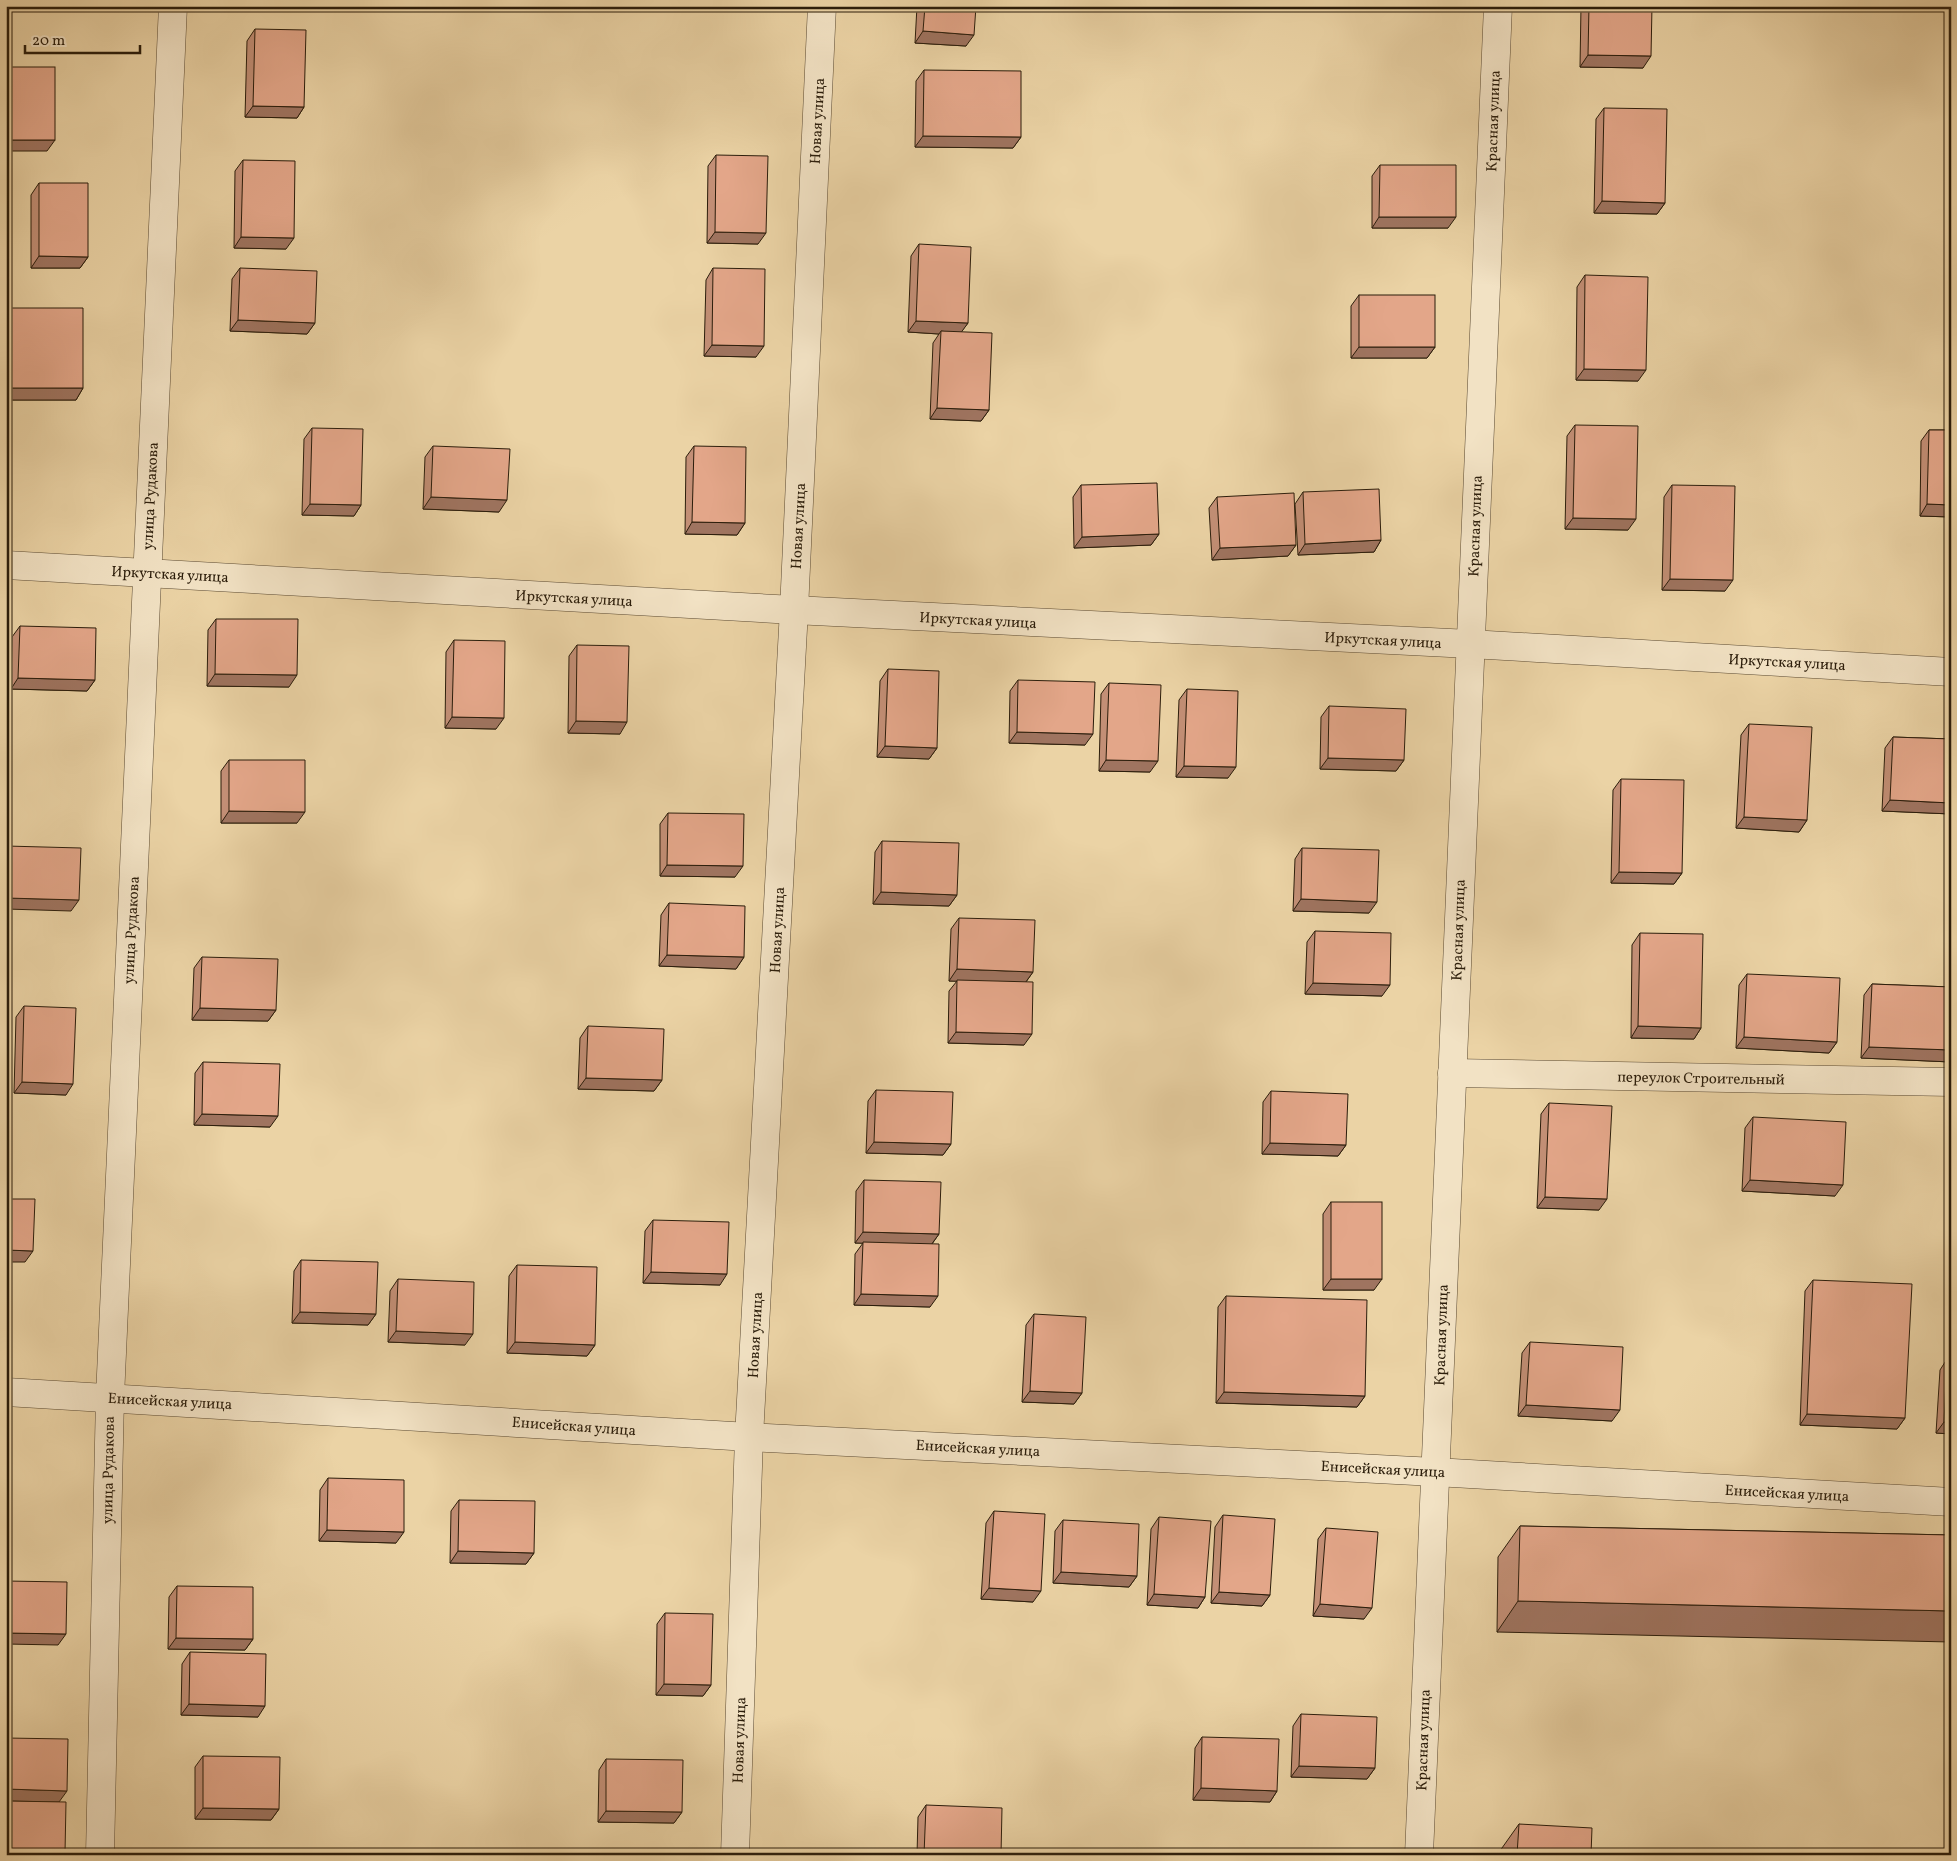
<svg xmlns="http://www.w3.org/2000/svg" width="1957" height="1861" viewBox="0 0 1957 1861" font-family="Vollkorn,serif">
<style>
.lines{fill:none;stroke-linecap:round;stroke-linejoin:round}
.minor-casing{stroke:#5b4a32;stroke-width:29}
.minor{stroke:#f2e2c4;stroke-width:28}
.wall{fill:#c38f76;stroke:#2b1d0b}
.shaded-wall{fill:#9f7460;stroke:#2b1d0b}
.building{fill:#e3a689;stroke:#2b1d0b}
.labels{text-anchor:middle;stroke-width:5;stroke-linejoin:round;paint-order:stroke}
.street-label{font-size:15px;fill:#2b1d0b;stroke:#f2e2c4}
</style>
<rect width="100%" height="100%" fill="#ebd3a5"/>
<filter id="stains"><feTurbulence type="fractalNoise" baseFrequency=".004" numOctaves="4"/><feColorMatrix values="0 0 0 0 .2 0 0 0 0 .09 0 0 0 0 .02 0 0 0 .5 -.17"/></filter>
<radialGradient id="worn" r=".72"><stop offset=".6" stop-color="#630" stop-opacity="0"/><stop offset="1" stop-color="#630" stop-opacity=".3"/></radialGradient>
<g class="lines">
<g class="minor-casing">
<g id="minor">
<polyline points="6,565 794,610 1470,644 1951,672"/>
<polyline points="1452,1073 1951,1082"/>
<polyline points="6,1392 749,1437 1435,1472 1951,1502"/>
<polyline points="100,1855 110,1397 173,6"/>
<polyline points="735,1855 749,1437 794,610 822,6"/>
<polyline points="1419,1855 1498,6"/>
</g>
</g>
<use href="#minor" class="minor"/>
</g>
<g class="wall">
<polygon points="917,6 976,6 966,46 915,43"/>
<polygon points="1581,6 1652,6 1643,68 1580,67"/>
<polygon points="255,29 304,107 297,118 245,117 247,41"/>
<polygon points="924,70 1021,137 1013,148 915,147 916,81"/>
<polygon points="1604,108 1665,203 1657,214 1594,213 1596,119"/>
<polygon points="716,155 758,244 707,243 708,166"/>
<polygon points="243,160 286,249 234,248 235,171"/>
<polygon points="1380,165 1448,228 1372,228 1372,176"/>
<polygon points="39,183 88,257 80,268 31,268 31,195"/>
<polygon points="919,244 968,323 961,332 989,410 981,421 930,419 933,343 939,334 908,332 911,256"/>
<polygon points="240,268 315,323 307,334 230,331 232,279"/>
<polygon points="713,268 756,357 704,356 706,280"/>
<polygon points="1585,275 1638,381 1576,380 1577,287"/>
<polygon points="1359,295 1435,347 1427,358 1351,358 1351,306"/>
<polygon points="10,308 83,388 76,400 6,400 6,314"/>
<polygon points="1575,425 1628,530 1565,529 1567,436"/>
<polygon points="312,428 361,505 354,516 302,515 304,439"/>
<polygon points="1929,430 1951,430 1951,517 1920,516 1921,441"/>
<polygon points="433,446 499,512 423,509 425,457"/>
<polygon points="694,446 745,523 737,535 685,534 686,457"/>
<polygon points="1081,485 1159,534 1151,545 1074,548 1073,497"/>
<polygon points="1672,485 1725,591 1662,590 1664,497"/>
<polygon points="1303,492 1381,540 1374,552 1298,555 1295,504"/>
<polygon points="1217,497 1296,545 1288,556 1212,560 1209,508"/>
<polygon points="216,619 289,687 207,686 208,630"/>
<polygon points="20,626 95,680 87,691 11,689 12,637"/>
<polygon points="454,640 496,729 445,728 446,652"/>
<polygon points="577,645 620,734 568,733 569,656"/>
<polygon points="888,669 937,748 929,759 877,757 880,681"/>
<polygon points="1018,680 1085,745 1009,743 1010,691"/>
<polygon points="1109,683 1150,772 1099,771 1101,694"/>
<polygon points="1187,689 1228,778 1176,777 1179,700"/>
<polygon points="1329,706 1404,760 1396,771 1320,769 1321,717"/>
<polygon points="1749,724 1807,820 1799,832 1736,828 1741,735"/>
<polygon points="1893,737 1951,739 1951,814 1882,811 1885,748"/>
<polygon points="229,760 297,823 221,823 221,771"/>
<polygon points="1621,779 1682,873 1674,884 1611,883 1613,790"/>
<polygon points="668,813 735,877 660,876 660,824"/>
<polygon points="882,841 957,895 949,906 873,904 875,852"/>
<polygon points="1302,848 1369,913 1293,911 1295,859"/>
<polygon points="669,903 744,957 736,969 659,966 661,915"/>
<polygon points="959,918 1033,972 1026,982 1024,1045 948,1043 949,991 957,981 949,981 951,929"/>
<polygon points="1315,931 1382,996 1305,994 1307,942"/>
<polygon points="1640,933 1701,1028 1694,1039 1631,1038 1632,945"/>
<polygon points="202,957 276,1010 268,1021 192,1020 194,968"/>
<polygon points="1747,974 1837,1042 1829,1053 1736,1048 1739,985"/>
<polygon points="1872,984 1951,987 1951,1062 1861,1058 1864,995"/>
<polygon points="24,1006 66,1095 14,1093 16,1017"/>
<polygon points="588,1026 662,1080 654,1091 578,1089 580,1038"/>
<polygon points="203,1062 270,1127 194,1125 195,1073"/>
<polygon points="876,1090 951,1144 943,1155 866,1153 868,1101"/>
<polygon points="1271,1091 1346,1145 1338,1156 1262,1154 1263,1102"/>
<polygon points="1549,1103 1599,1210 1537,1208 1541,1114"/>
<polygon points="1753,1117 1835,1196 1742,1191 1745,1128"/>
<polygon points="1951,1137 1951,1202 1947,1202"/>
<polygon points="864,1180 939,1234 932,1244 930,1307 854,1305 855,1254 863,1243 855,1243 856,1191"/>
<polygon points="1331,1202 1374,1290 1323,1290 1323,1214"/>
<polygon points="653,1220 720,1285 643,1283 645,1231"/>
<polygon points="301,1260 376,1314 368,1325 292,1323 294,1271"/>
<polygon points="517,1265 595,1345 587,1356 507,1353 509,1276"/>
<polygon points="398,1279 465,1345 388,1342 390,1291"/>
<polygon points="1813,1280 1905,1418 1897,1429 1800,1425 1805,1291"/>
<polygon points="1226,1296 1365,1396 1357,1407 1216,1403 1218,1307"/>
<polygon points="1034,1314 1082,1393 1074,1404 1022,1402 1026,1325"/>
<polygon points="1530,1342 1612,1421 1518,1416 1522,1353"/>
<polygon points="1947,1359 1951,1359 1951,1434 1936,1433 1940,1370"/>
<polygon points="328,1478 396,1543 319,1541 320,1490"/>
<polygon points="459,1500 534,1553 526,1564 450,1563 451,1511"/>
<polygon points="994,1511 1033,1602 981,1599 986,1523"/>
<polygon points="1223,1515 1270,1595 1262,1606 1211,1603 1215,1527"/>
<polygon points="1159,1517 1205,1597 1198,1608 1147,1605 1151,1529"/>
<polygon points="1063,1520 1137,1576 1129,1587 1053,1583 1055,1531"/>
<polygon points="1520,1526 1951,1535 1497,1632 1498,1557"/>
<polygon points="1326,1528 1364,1619 1313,1616 1318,1539"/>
<polygon points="177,1586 253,1639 245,1650 168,1649 169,1597"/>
<polygon points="665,1613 711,1685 703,1696 656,1695 657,1624"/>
<polygon points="190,1652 258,1717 181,1715 182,1664"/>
<polygon points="1301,1714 1375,1768 1367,1779 1291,1777 1293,1726"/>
<polygon points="1202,1737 1277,1791 1270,1802 1193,1800 1195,1748"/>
<polygon points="203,1756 279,1809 271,1820 195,1819 195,1767"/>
<polygon points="606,1759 682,1812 674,1823 598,1822 599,1770"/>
<polygon points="926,1805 1001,1855 917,1855 918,1817"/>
<polygon points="1519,1824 1591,1855 1497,1855"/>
</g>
<g class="shaded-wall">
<polygon points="1360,6 1431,6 1358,9"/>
<polygon points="1741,6 1805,6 1804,8 1741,7"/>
<polygon points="1875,6 1931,6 1929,9 1873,8"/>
<polygon points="923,31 974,35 966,46 915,43"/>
<polygon points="1588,55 1651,56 1643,68 1580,67"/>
<polygon points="253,106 304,107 297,118 245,117"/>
<polygon points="923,136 1021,137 1013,148 915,147"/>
<polygon points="6,140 55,140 47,151 6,151"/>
<polygon points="1602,201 1665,203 1657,214 1594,213"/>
<polygon points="1379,217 1456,217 1448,228 1372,228"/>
<polygon points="715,232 766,233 758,244 707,243"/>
<polygon points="241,237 294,238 286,249 234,248"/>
<polygon points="39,256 88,257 80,268 31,268"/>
<polygon points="238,320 315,323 307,334 230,331"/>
<polygon points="916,321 968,323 960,334 941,331 939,334 908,332"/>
<polygon points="712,345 764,346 756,357 704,356"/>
<polygon points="1359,347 1435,347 1427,358 1351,358"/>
<polygon points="1584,369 1646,370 1638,381 1576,380"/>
<polygon points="11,388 83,388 76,400 6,400 6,395"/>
<polygon points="937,408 989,410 981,421 930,419"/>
<polygon points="431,497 507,500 499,512 423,509"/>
<polygon points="310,504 361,505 354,516 302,515"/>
<polygon points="1927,504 1951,505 1951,517 1920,516"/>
<polygon points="1573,518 1636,519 1628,530 1565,529"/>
<polygon points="692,522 745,523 737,535 685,534"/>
<polygon points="1159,534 1151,545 1074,548 1082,537"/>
<polygon points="1381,540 1374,552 1298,555 1305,544"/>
<polygon points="1296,545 1288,556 1212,560 1220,548"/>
<polygon points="1670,579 1733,580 1725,591 1662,590"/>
<polygon points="215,674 297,675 289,687 207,686"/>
<polygon points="18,678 95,680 87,691 11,689"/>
<polygon points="452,717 504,718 496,729 445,728"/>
<polygon points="576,721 627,722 620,734 568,733"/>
<polygon points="1017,732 1093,734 1085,745 1009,743"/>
<polygon points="885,746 937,748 929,759 877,757"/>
<polygon points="1328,758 1404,760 1396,771 1320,769"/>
<polygon points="1106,760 1158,761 1150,772 1099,771"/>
<polygon points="1184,766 1236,767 1228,778 1176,777"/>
<polygon points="1890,800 1951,803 1951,814 1882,811"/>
<polygon points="229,811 305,812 297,823 221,823"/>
<polygon points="1744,817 1807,820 1799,832 1736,828"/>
<polygon points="667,865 743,866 735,877 660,876"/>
<polygon points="1619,872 1682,873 1674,884 1611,883"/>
<polygon points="881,892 957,895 949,906 873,904"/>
<polygon points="6,898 79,900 71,911 6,909"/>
<polygon points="1301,899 1377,902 1369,913 1293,911"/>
<polygon points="667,955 744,957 736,969 659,966"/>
<polygon points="957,969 1033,972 1025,983 949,981"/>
<polygon points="1313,983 1390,985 1382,996 1305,994"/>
<polygon points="200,1008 276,1010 268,1021 192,1020"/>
<polygon points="1638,1026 1701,1028 1694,1039 1631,1038"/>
<polygon points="956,1032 1032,1034 1024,1045 948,1043"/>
<polygon points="1744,1037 1837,1042 1829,1053 1736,1048"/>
<polygon points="1869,1047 1951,1050 1951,1062 1861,1058"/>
<polygon points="586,1078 662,1080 654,1091 578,1089"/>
<polygon points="22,1082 73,1084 66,1095 14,1093"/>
<polygon points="202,1114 278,1116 270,1127 194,1125"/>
<polygon points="874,1142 951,1144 943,1155 866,1153"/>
<polygon points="1270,1143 1346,1145 1338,1156 1262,1154"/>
<polygon points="1750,1180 1843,1185 1835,1196 1742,1191"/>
<polygon points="1951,1196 1951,1202 1947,1202"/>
<polygon points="1545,1197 1607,1199 1599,1210 1537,1208"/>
<polygon points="863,1232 939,1234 931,1245 855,1243"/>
<polygon points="6,1250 33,1251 25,1262 6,1262"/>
<polygon points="651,1272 727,1274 720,1285 643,1283"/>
<polygon points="1331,1279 1382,1279 1374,1290 1323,1290"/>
<polygon points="861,1294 938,1296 930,1307 854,1305"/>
<polygon points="300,1312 376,1314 368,1325 292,1323"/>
<polygon points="396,1331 473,1334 465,1345 388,1342"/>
<polygon points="515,1342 595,1345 587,1356 507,1353"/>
<polygon points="1030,1391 1082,1393 1074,1404 1022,1402"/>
<polygon points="1224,1392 1365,1396 1357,1407 1216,1403"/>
<polygon points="1526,1405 1620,1410 1612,1421 1518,1416"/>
<polygon points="1807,1414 1905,1418 1897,1429 1800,1425"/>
<polygon points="1944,1422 1951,1422 1951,1434 1936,1433"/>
<polygon points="327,1530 404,1532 396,1543 319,1541"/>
<polygon points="458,1551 534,1553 526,1564 450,1563"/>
<polygon points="1061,1572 1137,1576 1129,1587 1053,1583"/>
<polygon points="989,1588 1041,1591 1033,1602 981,1599"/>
<polygon points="1219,1592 1270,1595 1262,1606 1211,1603"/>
<polygon points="1154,1594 1205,1597 1198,1608 1147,1605"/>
<polygon points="1518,1601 1951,1611 1951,1642 1497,1632"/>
<polygon points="1320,1604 1372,1608 1364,1619 1313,1616"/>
<polygon points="6,1633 66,1634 58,1645 6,1644"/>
<polygon points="176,1638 253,1639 245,1650 168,1649"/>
<polygon points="664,1684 711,1685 703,1696 656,1695"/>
<polygon points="189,1704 265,1706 258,1717 181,1715"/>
<polygon points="1299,1766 1375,1768 1367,1779 1291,1777"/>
<polygon points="1201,1788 1277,1791 1270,1802 1193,1800"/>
<polygon points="6,1789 67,1791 59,1802 6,1801"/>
<polygon points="203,1808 279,1809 271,1820 195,1819"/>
<polygon points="606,1811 682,1812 674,1823 598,1822"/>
<polygon points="6,1852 65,1853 64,1855 6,1855"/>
</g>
<g class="building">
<polygon points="925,6 976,6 974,35 923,31"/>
<polygon points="1589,6 1652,6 1651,56 1588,55"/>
<polygon points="255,29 306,30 304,107 253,106"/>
<rect x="6" y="67" width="49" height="73"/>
<polygon points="924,70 1021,71 1021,137 923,136"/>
<polygon points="1604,108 1667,109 1665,203 1602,201"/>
<polygon points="716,155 768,156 766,233 715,232"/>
<polygon points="243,160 295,161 294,238 241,237"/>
<polygon points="1380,165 1456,165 1456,217 1379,217"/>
<polygon points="39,183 88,183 88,257 39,256"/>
<polygon points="919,244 971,247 968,323 916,321"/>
<polygon points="240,268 317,271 315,323 238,320"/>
<polygon points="713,268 765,269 764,346 712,345"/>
<polygon points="1585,275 1648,277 1646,370 1584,369"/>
<rect x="1359" y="295" width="76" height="52"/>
<polygon points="10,308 83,308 83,388 11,388"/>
<polygon points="941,331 992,333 989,410 937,408"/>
<polygon points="1575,425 1638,426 1636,519 1573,518"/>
<polygon points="312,428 363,429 361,505 310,504"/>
<polygon points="1929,430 1951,430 1951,505 1927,504"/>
<polygon points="433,446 510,449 507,500 431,497"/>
<polygon points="694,446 746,447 745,523 692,522"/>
<polygon points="1157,483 1159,534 1082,537 1081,485"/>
<polygon points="1672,485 1735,486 1733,580 1670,579"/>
<polygon points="1379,489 1381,540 1305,544 1303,492"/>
<polygon points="1294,493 1296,545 1220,548 1217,497"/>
<polygon points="216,619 298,619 297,675 215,674"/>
<polygon points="20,626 96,628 95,680 18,678"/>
<polygon points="454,640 505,641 504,718 452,717"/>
<polygon points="577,645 629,646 627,722 576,721"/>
<polygon points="888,669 939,671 937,748 885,746"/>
<polygon points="1018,680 1095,682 1093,734 1017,732"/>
<polygon points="1109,683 1161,685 1158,761 1106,760"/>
<polygon points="1187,689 1238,691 1236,767 1184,766"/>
<polygon points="1329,706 1406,709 1404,760 1328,758"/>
<polygon points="1749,724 1812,727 1807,820 1744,817"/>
<polygon points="1893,737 1951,739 1951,803 1890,800"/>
<polygon points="229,760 305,760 305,812 229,811"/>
<polygon points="1621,779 1684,780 1682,873 1619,872"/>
<polygon points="668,813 744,814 743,866 667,865"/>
<polygon points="882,841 959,843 957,895 881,892"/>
<polygon points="6,846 81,848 79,900 6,898"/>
<polygon points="1302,848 1379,850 1377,902 1301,899"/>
<polygon points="669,903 745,906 744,957 667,955"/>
<polygon points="959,918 1035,920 1033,972 957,969"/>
<polygon points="1315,931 1391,933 1390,985 1313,983"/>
<polygon points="1640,933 1703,934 1701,1028 1638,1026"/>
<polygon points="202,957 278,959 276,1010 200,1008"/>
<polygon points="1747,974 1840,978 1837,1042 1744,1037"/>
<polygon points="957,980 1033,982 1032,1034 956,1032"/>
<polygon points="1872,984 1951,987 1951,1050 1869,1047"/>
<polygon points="24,1006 76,1008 73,1084 22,1082"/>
<polygon points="588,1026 664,1029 662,1080 586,1078"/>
<polygon points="203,1062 280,1064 278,1116 202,1114"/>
<polygon points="876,1090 953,1092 951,1144 874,1142"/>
<polygon points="1271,1091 1348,1094 1346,1145 1270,1143"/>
<polygon points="1549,1103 1612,1106 1607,1199 1545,1197"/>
<polygon points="1753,1117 1846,1122 1843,1185 1750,1180"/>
<polygon points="864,1180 941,1182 939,1234 863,1232"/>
<polygon points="6,1199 35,1199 33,1251 6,1250"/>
<rect x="1331" y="1202" width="51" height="77"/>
<polygon points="653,1220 729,1222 727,1274 651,1272"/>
<polygon points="863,1242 939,1244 938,1296 861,1294"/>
<polygon points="301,1260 378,1262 376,1314 300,1312"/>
<polygon points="517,1265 597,1267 595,1345 515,1342"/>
<polygon points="398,1279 474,1282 473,1334 396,1331"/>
<polygon points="1813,1280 1912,1284 1905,1418 1807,1414"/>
<polygon points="1226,1296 1367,1300 1365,1396 1224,1392"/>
<polygon points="1034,1314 1086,1317 1082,1393 1030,1391"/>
<polygon points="1530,1342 1623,1347 1620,1410 1526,1405"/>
<polygon points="1947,1359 1951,1359 1951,1422 1944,1422"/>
<polygon points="328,1478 404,1480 404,1532 327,1530"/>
<polygon points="459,1500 535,1501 534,1553 458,1551"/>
<polygon points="994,1511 1045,1514 1041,1591 989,1588"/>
<polygon points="1223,1515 1275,1519 1270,1595 1219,1592"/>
<polygon points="1159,1517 1211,1521 1205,1597 1154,1594"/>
<polygon points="1063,1520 1139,1524 1137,1576 1061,1572"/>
<polygon points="1520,1526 1951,1535 1951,1611 1518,1601"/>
<polygon points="1326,1528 1378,1532 1372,1608 1320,1604"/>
<polygon points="6,1581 67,1582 66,1634 6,1633"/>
<polygon points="177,1586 253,1587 253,1639 176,1638"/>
<polygon points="665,1613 713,1614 711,1685 664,1684"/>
<polygon points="190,1652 266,1654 265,1706 189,1704"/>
<polygon points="1301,1714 1377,1717 1375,1768 1299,1766"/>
<polygon points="1202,1737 1279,1739 1277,1791 1201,1788"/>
<polygon points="6,1738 68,1739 67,1791 6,1789"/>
<polygon points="203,1756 280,1757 279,1809 203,1808"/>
<polygon points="606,1759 683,1760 682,1812 606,1811"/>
<polygon points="6,1801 66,1802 65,1853 6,1852"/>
<polygon points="926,1805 1002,1808 1001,1855 924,1855"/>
<polygon points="1519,1824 1592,1828 1591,1855 1517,1855"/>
<polygon points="187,1850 238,1851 238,1855 187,1855"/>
</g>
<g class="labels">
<g class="street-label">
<text transform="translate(817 121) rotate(-87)" y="5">Новая улица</text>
<text transform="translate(1493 121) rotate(-88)" y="5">Красная улица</text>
<text transform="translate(150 496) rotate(-87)" y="5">улица Рудакова</text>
<text transform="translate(798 526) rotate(-87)" y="5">Новая улица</text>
<text transform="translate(1475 526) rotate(-88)" y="5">Красная улица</text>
<text transform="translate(170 574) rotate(3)" y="5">Иркутская улица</text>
<text transform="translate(574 598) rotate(3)" y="5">Иркутская улица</text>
<text transform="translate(978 620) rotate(3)" y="5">Иркутская улица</text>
<text transform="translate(1383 640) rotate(3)" y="5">Иркутская улица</text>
<text transform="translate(1787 662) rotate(3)" y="5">Иркутская улица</text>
<text transform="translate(131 930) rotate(-87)" y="5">улица Рудакова</text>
<text transform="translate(777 930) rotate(-87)" y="5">Новая улица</text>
<text transform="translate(1458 930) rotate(-88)" y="5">Красная улица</text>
<text transform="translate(1701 1078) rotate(1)" y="5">переулок Строительный</text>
<text transform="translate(755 1335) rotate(-87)" y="5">Новая улица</text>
<text transform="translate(1441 1335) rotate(-88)" y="5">Красная улица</text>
<text transform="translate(170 1401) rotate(3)" y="5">Енисейская улица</text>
<text transform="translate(574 1426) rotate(4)" y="5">Енисейская улица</text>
<text transform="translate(978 1448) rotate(3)" y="5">Енисейская улица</text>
<text transform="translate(1383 1469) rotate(3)" y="5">Енисейская улица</text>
<text transform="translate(108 1470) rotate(-89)" y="5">улица Рудакова</text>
<text transform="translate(1787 1493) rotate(3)" y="5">Енисейская улица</text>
<text transform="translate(739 1740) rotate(-88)" y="5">Новая улица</text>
<text transform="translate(1423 1740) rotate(-88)" y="5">Красная улица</text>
</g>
</g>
<rect width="1957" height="1861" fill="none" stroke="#ebd3a5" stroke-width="25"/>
<rect x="8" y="8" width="1942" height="1846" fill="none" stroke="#2b1d0b" stroke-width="2.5"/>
<rect x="12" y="12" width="1932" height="1836" fill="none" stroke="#2b1d0b"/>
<path d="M25 45v8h115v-8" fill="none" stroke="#2b1d0b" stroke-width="2.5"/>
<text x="32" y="45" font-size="15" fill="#2b1d0b" stroke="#f2e2c4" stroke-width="4" paint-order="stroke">20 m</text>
<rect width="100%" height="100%" filter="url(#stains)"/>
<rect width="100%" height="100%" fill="url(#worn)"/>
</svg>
